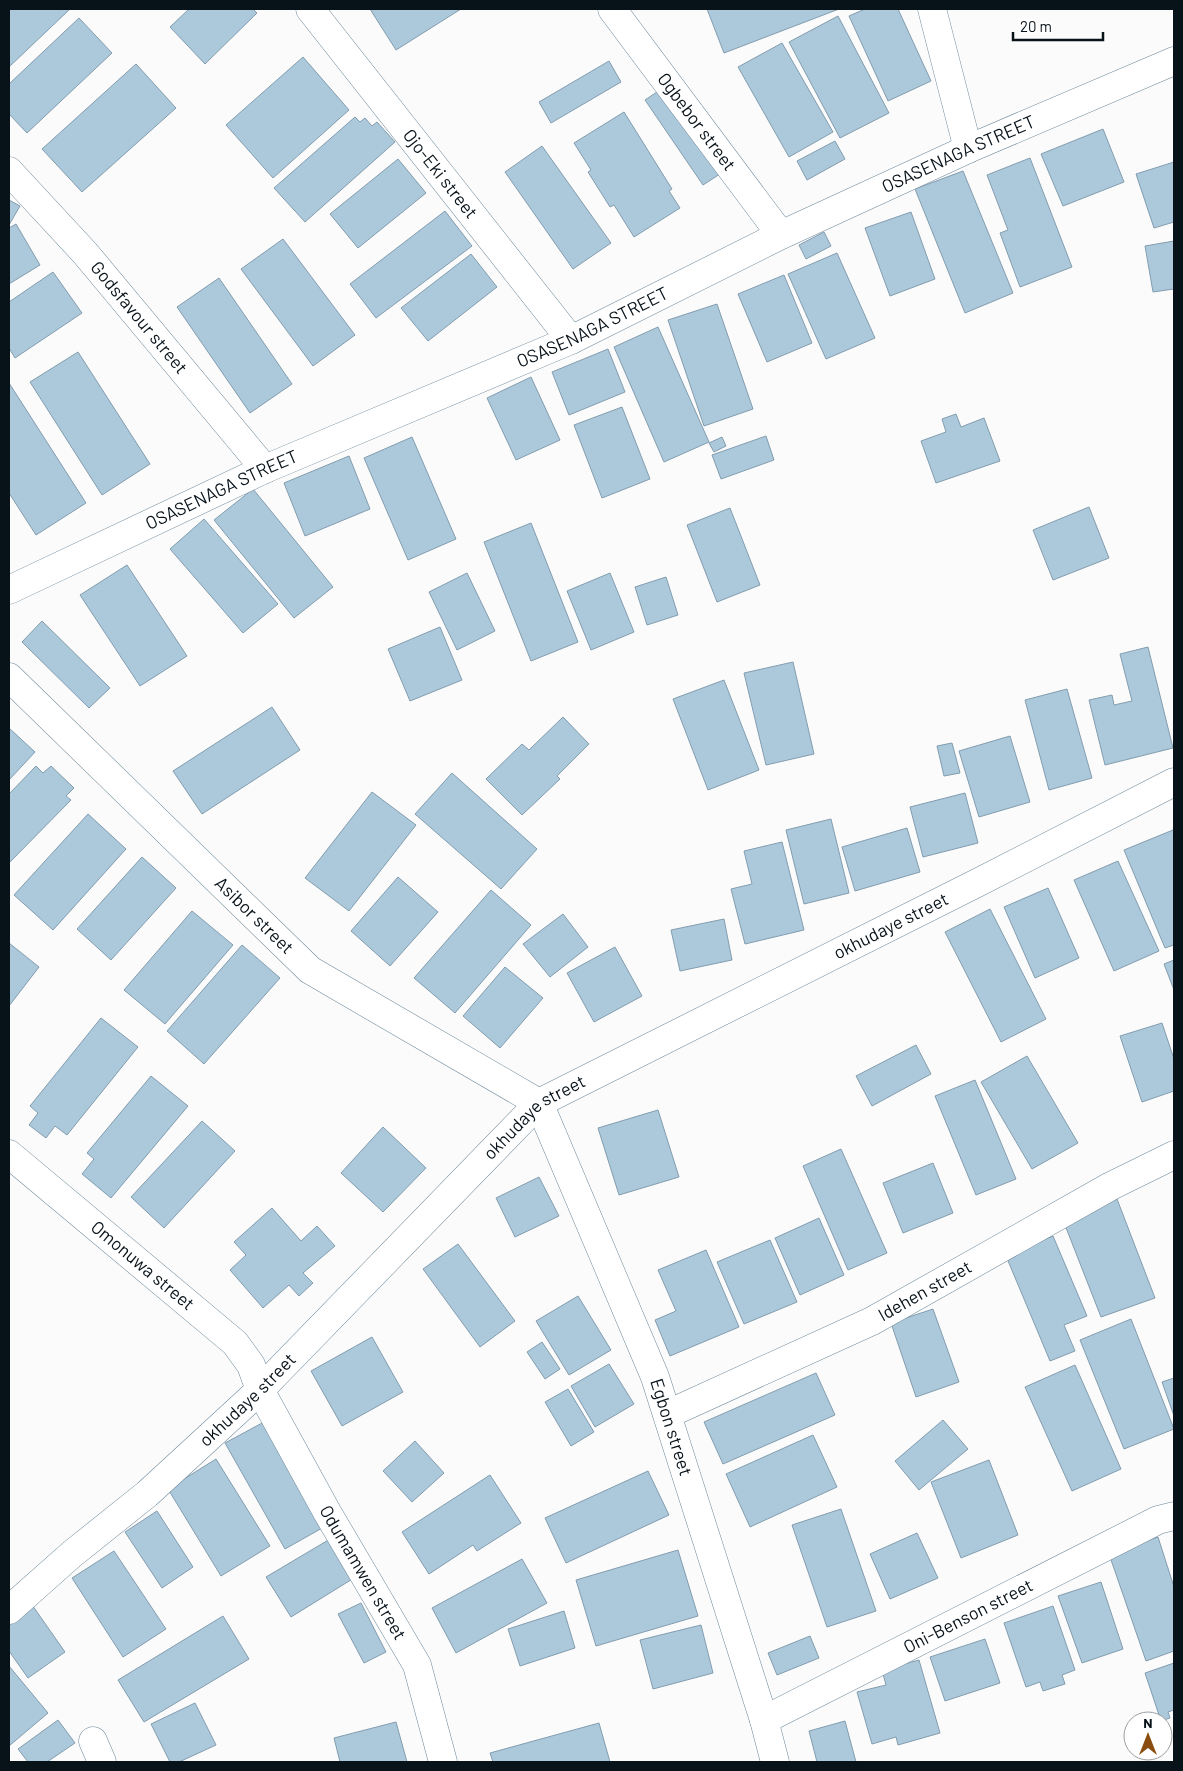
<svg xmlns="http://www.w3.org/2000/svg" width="1183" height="1771" viewBox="0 0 1183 1771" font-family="Barlow,sans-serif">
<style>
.building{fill:#acc8db;stroke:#829daf}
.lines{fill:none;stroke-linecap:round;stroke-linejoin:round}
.street-casing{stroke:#6f899b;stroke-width:29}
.street{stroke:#fff;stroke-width:28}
.labels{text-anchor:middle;stroke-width:5;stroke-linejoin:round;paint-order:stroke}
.street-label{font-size:18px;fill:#081219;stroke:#fff}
</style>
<rect width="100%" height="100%" fill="#fbfbfb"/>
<g class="building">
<polygon points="9,9 70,9 9,67"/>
<polygon points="189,9 253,9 257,13 205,64 170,27"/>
<polygon points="370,9 461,9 396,50"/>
<polygon points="707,9 839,9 724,53"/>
<polygon points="865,9 898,9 931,81 888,101 849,16"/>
<polygon points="838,16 889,113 840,138 789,42"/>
<polygon points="79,18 112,53 27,133 9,114 9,84"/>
<polygon points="782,43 833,132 789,157 738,67"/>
<polygon points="303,57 349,110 273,178 226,125"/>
<polygon points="609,61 621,82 551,123 539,102"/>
<polygon points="136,64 176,108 82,192 42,149"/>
<polygon points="666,86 723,172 703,185 645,100"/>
<polygon points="624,112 672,189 669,191 680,208 634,237 614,205 610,207 588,172 591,170 574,143"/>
<polygon points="355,117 360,122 365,118 372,126 377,122 395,142 305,222 274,188"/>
<polygon points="1103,129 1124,182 1063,206 1041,154"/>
<polygon points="835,141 845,159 807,180 797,161"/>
<polygon points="542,146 611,243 573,269 505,172"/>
<polygon points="1030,158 1072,267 1020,287 1000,233 1008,230 987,175"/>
<polygon points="398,159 426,193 358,248 330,214"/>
<polygon points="1174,162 1174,222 1154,228 1136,174"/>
<polygon points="963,171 1013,293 965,313 915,189"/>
<polygon points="9,200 20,206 9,225"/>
<polygon points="445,211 472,246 376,318 350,284"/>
<polygon points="911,212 935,279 890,296 865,228"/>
<polygon points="16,224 40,265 9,284 9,228"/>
<polygon points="824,232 831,246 806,259 799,245"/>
<polygon points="283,239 355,335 313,366 241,269"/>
<polygon points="1174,241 1174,289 1153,292 1145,246"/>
<polygon points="837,253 875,338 826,359 788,274"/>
<polygon points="471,254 497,287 428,341 401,308"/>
<polygon points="53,272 82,313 15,358 9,348 9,302"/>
<polygon points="784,275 812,343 767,362 738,294"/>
<polygon points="219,278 292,384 250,413 177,307"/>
<polygon points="717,304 753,409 704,426 668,320"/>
<polygon points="658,327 709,442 664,462 614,347"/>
<polygon points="608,349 625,392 569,415 552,372"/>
<polygon points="78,352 150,464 102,495 30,382"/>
<polygon points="531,377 560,440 516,460 487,398"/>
<polygon points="9,383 86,503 36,535 9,493"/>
<polygon points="622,407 650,479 602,498 574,425"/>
<polygon points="956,414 961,427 984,418 1000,461 936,483 921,441 946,432 942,419"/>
<polygon points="766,436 774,460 721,479 712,455"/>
<polygon points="412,437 456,539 408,560 364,458"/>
<polygon points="722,437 726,446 714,452 709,443"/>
<polygon points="349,456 370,509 305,536 284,483"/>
<polygon points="253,489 333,587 294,618 214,520"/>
<polygon points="1089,507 1109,558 1053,580 1033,530"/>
<polygon points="730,508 760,585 717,602 687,525"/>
<polygon points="204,519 278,604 243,633 170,549"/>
<polygon points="531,523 578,642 531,661 484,542"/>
<polygon points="127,565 187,656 140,686 80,595"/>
<polygon points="467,573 495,631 457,650 429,592"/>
<polygon points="610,573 634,632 591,650 567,591"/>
<polygon points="666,577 678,615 647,625 635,587"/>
<polygon points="42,621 110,688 89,708 22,642"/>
<polygon points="440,627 462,680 410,701 388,649"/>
<polygon points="1148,647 1173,748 1105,765 1089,700 1112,695 1114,705 1132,701 1120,654"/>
<polygon points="793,662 814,754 766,765 744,673"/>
<polygon points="724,680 759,770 708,790 673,699"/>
<polygon points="1067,689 1092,778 1049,790 1025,700"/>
<polygon points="272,707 300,750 202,814 173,771"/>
<polygon points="563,717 589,744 557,776 560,779 522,815 486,779 522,744 529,750"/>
<polygon points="9,728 35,752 9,780"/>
<polygon points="1010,736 1030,802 979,817 959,751"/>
<polygon points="952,743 960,773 944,776 937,746"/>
<polygon points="36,766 43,773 51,766 74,788 66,796 71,800 9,863 9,794"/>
<polygon points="452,773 537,849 501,889 415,814"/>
<polygon points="372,792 416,825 349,911 305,878"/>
<polygon points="965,793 978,843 923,857 910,807"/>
<polygon points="88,814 126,849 53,930 14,895"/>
<polygon points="831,819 849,893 804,904 786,830"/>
<polygon points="907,828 920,872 855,891 842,847"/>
<polygon points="1173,830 1174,833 1174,945 1165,948 1124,850"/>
<polygon points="782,842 804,930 745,944 731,889 752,884 744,851"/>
<polygon points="142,857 176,888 111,960 77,929"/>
<polygon points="1118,861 1159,951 1114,971 1074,880"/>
<polygon points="398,877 438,912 390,966 351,931"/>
<polygon points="1048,888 1079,958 1035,978 1004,907"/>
<polygon points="491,890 531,925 455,1013 414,978"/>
<polygon points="990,909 1046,1019 1001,1042 945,932"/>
<polygon points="192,911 233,945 165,1024 124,990"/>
<polygon points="563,914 588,947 550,977 523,944"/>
<polygon points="724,919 732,960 680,971 671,930"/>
<polygon points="9,943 39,967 9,1006"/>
<polygon points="242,945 280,978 204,1064 167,1031"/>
<polygon points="615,947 642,996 594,1022 567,973"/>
<polygon points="1174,960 1174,990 1164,964"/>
<polygon points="505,967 543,998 500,1048 463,1016"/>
<polygon points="101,1018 138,1047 67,1135 55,1126 46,1138 29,1125 38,1113 30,1106"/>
<polygon points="1162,1023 1174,1059 1174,1091 1142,1102 1120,1036"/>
<polygon points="916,1045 931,1074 872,1106 856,1076"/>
<polygon points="1027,1056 1078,1143 1032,1169 981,1082"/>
<polygon points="151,1076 188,1106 111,1198 82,1174 94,1159 87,1153"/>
<polygon points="975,1080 1016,1179 976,1195 935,1096"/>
<polygon points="658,1110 679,1177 619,1195 598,1128"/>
<polygon points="202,1121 235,1151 164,1228 131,1197"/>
<polygon points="383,1127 426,1168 383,1212 341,1173"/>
<polygon points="841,1149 887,1253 848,1270 803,1166"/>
<polygon points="933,1163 953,1213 903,1233 883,1183"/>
<polygon points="539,1177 559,1216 515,1237 496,1198"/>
<polygon points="1117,1199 1155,1298 1101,1317 1063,1220"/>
<polygon points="272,1208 301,1241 317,1226 335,1246 303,1273 313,1283 299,1296 289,1285 263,1308 230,1270 246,1255 234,1242"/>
<polygon points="819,1218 844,1275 800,1295 775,1238"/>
<polygon points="1053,1236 1087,1316 1064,1325 1075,1351 1050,1361 1006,1256"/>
<polygon points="770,1240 797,1302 744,1324 717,1262"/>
<polygon points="458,1244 515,1321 480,1347 423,1269"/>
<polygon points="706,1250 739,1327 670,1356 655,1320 676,1311 658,1270"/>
<polygon points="578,1296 611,1350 569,1375 536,1321"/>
<polygon points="933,1309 959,1382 916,1397 891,1323"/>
<polygon points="1131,1319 1174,1429 1124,1449 1080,1340"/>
<polygon points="372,1337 403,1392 342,1426 311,1371"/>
<polygon points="542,1342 560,1369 545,1379 527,1352"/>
<polygon points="609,1364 634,1404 595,1427 571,1386"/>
<polygon points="1075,1365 1121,1469 1072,1491 1025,1387"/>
<polygon points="816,1373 835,1415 723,1464 704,1422"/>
<polygon points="1174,1378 1174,1416 1162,1382"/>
<polygon points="568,1389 594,1432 571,1446 545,1402"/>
<polygon points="943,1420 968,1449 919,1490 895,1461"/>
<polygon points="264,1422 324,1527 285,1549 225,1443"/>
<polygon points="813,1435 837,1487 750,1527 726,1474"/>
<polygon points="415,1441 444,1473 412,1502 383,1471"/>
<polygon points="216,1459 270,1546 221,1576 168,1489"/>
<polygon points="989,1460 1018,1535 961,1558 931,1482"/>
<polygon points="648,1471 669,1515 566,1563 545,1518"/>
<polygon points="490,1475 521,1523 477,1551 473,1545 429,1574 402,1532"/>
<polygon points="841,1509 876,1611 827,1627 792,1525"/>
<polygon points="157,1511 193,1567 162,1588 125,1532"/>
<polygon points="917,1533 938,1578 890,1599 870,1554"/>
<polygon points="1158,1537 1174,1587 1174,1651 1146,1661 1109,1554"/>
<polygon points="330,1539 354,1578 291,1617 266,1577"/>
<polygon points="678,1550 698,1616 596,1646 576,1580"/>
<polygon points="114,1551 166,1629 123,1657 72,1578"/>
<polygon points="522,1559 547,1603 456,1653 432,1608"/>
<polygon points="1101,1582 1123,1649 1082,1663 1058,1596"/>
<polygon points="30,1602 65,1652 28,1678 9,1651 9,1617"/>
<polygon points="361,1603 386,1652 364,1663 338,1614"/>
<polygon points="1053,1606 1075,1670 1062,1675 1065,1684 1043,1691 1040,1682 1026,1687 1004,1623"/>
<polygon points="564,1611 575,1648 520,1666 508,1629"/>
<polygon points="223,1616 249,1659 144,1722 118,1680"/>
<polygon points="701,1625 713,1673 653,1689 640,1640"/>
<polygon points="810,1636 819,1658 777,1675 768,1653"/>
<polygon points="985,1639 1000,1683 945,1701 930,1657"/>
<polygon points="919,1660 940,1733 898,1745 896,1737 872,1744 857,1692 886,1685 882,1670"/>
<polygon points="1174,1663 1174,1710 1168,1712 1170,1718 1161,1721 1145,1673"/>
<polygon points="9,1666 48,1713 9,1746"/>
<polygon points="195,1703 216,1745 179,1762 170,1762 151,1724"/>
<polygon points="58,1720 75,1743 47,1762 28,1762 18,1749"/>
<polygon points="845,1721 856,1762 817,1762 809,1731"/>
<polygon points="396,1722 407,1762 340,1762 334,1738"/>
<polygon points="599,1723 610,1762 493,1762 490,1753"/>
</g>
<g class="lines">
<g class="street-casing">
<g id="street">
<path id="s1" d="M 310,9 L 571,340"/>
<path id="s2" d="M 612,9 L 781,235"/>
<polyline points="932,9 968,149"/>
<path id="s3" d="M 9,171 L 85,253 L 265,469"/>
<path id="s4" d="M 9,590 L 265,469 L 571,340 L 781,235 L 968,149 L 1174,61"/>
<path id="s5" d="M 9,677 L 310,970 L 539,1103 L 655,1377 L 764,1720 L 775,1762"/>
<path id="s6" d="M 9,1154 L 235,1343 L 251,1365 L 260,1390 L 327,1512 L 417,1665 L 443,1762"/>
<path id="s7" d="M 668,1414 L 872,1321 L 1111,1186 L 1174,1155"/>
<path id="s8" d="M 9,1610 L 72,1554 L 147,1494 L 260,1390 L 539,1103 L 975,884 L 1174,782"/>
<path id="s9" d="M 764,1720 L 1158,1520 L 1174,1516"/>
<polyline points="93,1741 102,1762"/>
</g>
</g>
<use href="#street" class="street"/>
</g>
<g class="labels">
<g class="street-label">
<text dy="6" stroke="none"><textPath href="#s2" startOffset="141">Ogbebor street</textPath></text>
<text dy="6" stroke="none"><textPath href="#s4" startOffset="1045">OSASENAGA STREET</textPath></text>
<text dy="6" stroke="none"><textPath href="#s1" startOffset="210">Ojo-Eki street</textPath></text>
<text dy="6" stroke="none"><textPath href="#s3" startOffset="196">Godsfavour street</textPath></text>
<text dy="6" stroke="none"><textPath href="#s4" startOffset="640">OSASENAGA STREET</textPath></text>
<text dy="6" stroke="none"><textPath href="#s4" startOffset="235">OSASENAGA STREET</textPath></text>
<text dy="6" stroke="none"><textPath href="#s5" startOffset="342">Asibor street</textPath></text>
<text dy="6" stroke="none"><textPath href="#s8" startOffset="1128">okhudaye street</textPath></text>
<text dy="6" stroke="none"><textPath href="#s8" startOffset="722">okhudaye street</textPath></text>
<text dy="6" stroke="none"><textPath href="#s6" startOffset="174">Omonuwa street</textPath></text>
<text dy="6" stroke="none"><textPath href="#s7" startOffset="285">Idehen street</textPath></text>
<text dy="6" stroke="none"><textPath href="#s8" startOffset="318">okhudaye street</textPath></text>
<text dy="6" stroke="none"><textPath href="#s5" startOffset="1035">Egbon street</textPath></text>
<text dy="6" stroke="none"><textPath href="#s6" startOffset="558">Odumamwen street</textPath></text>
<text dy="6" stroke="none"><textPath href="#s9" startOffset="229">Oni-Benson street</textPath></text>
</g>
</g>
<rect width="1183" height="1771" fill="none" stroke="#081219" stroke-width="20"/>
<g transform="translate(1148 1736)"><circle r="24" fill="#ffffff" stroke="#9ca0a3"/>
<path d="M0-4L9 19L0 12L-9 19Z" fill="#8a4d10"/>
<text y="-8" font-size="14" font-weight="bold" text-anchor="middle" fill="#081219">N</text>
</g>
<path d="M1013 32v8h90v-8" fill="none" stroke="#081219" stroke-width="2.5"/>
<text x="1020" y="32" font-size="15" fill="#081219" stroke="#ffffff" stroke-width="4" paint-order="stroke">20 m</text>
</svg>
